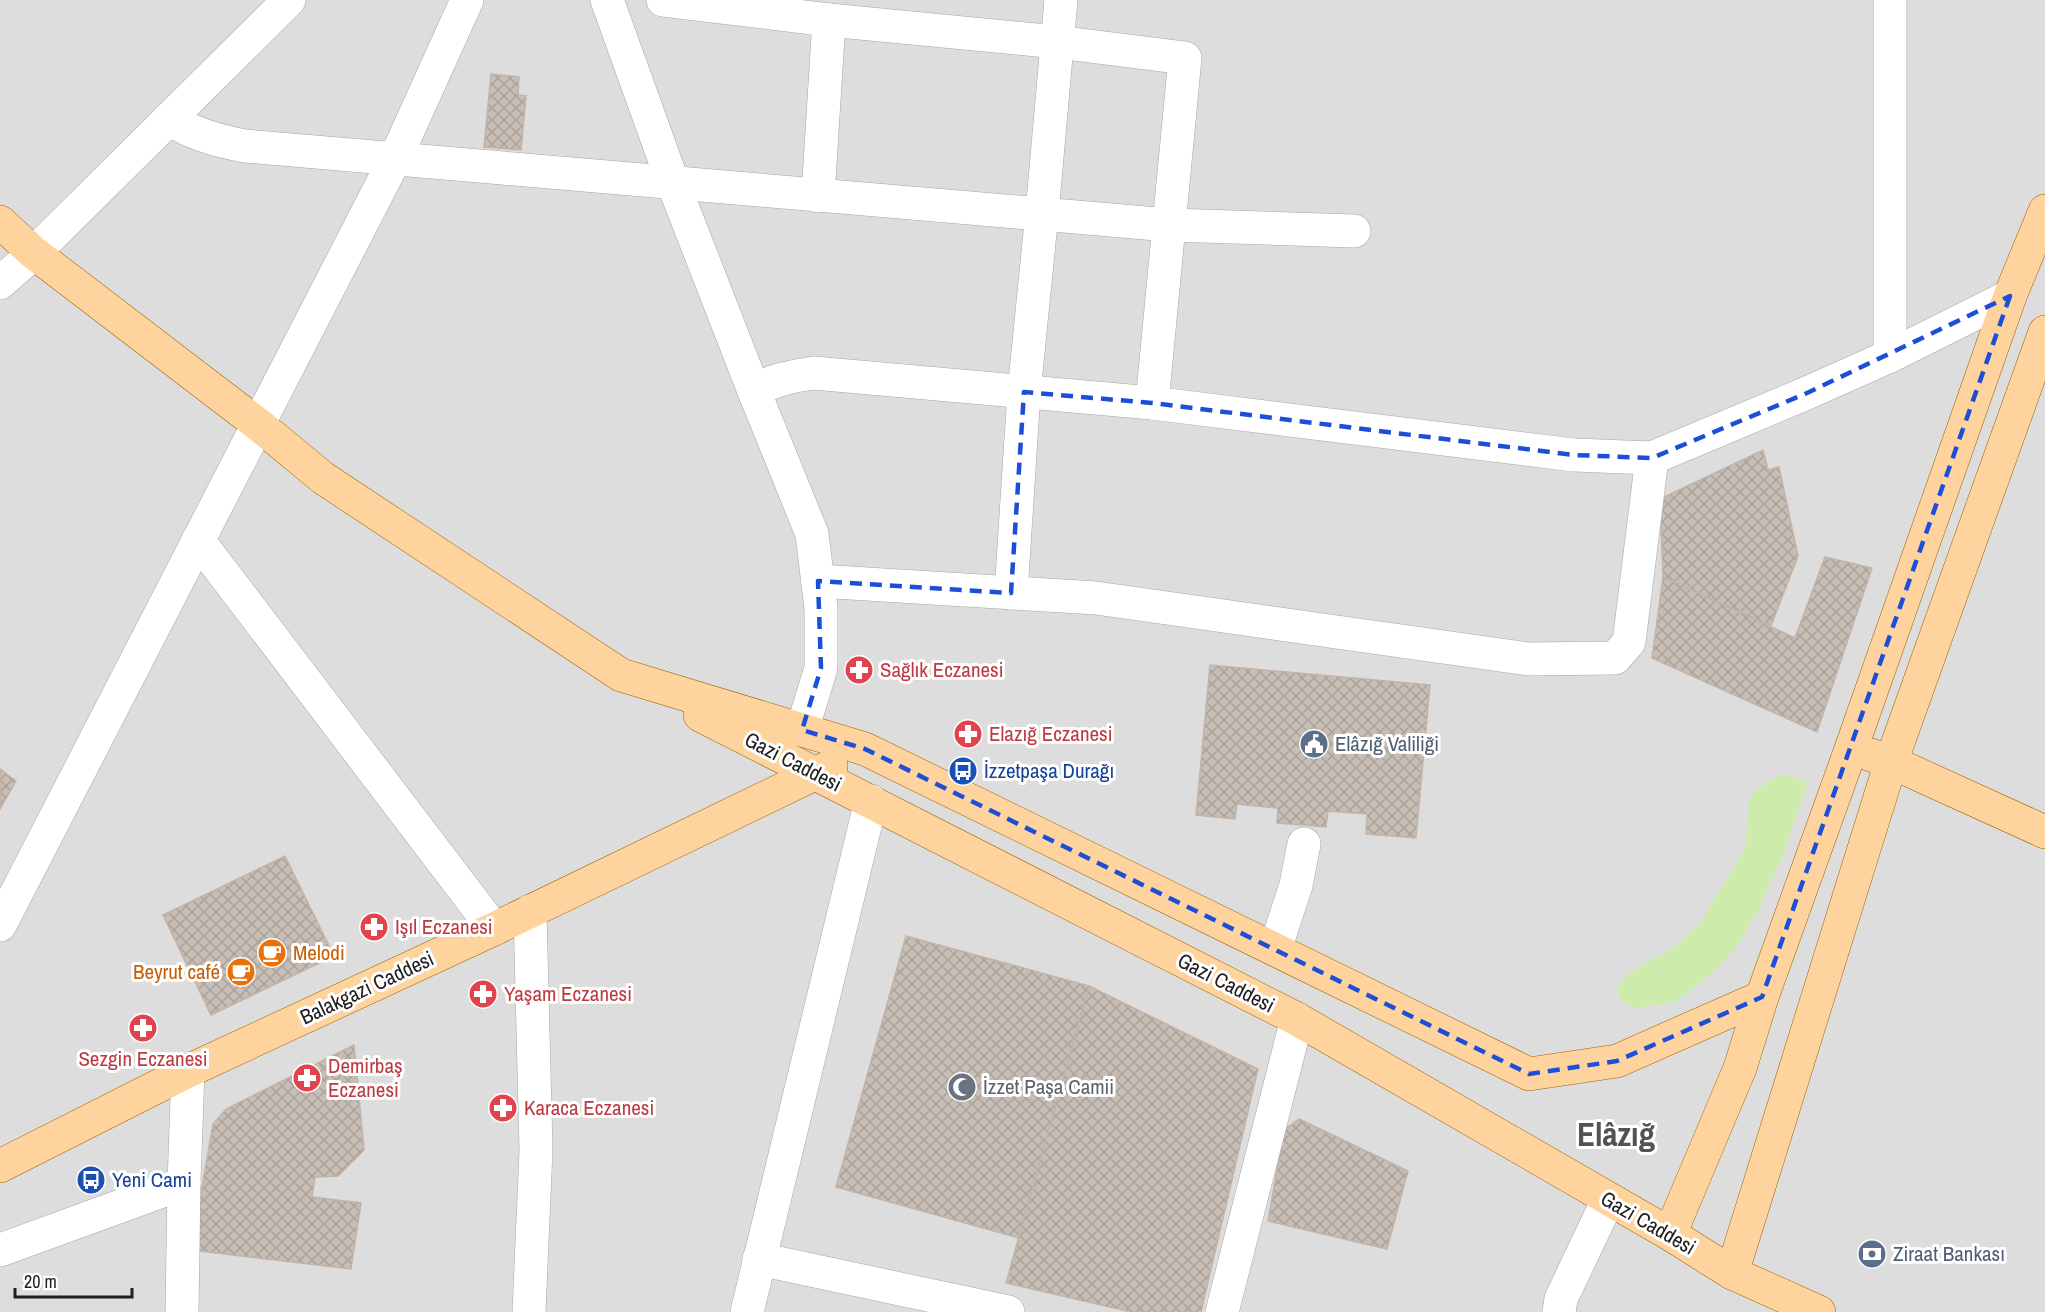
<svg xmlns="http://www.w3.org/2000/svg" width="2045" height="1312" viewBox="0 0 2045 1312" font-family="'Archivo Narrow',sans-serif">
<style>
.residential{fill:#dedddd}
.grass{fill:#cdecab}
.building{fill:url(#building-cross-hatch);stroke:#c3b3a8;stroke-width:1.5}
.lines{fill:none;stroke-linecap:round;stroke-linejoin:round}
.minor-casing{stroke:#a7a7a7;stroke-width:34}
.major-casing{stroke:#9c6500;stroke-width:34}
.minor{stroke:#fff;stroke-width:33}
.major{stroke:#ffd39e;stroke-width:33}
.marked{fill:none;stroke:#1d4ed8;stroke-width:4.5;stroke-dasharray:12 8;stroke-linejoin:round}
.labels{text-anchor:middle;stroke-width:6;stroke-linejoin:round;paint-order:stroke}
.health-label{font-size:21px;fill:#be3a42;stroke:#fff;text-anchor:start}
.service-label{font-size:21px;fill:#4e5e75;stroke:#fff;text-anchor:start}
.street-label{font-size:21px;fill:#202020;stroke:#fff}
.transit-label{font-size:21px;fill:#164399;stroke:#fff;text-anchor:start}
.food-label{font-size:21px;fill:#c56008;stroke:#fff;text-anchor:start}
.worship-label{font-size:21px;fill:#5b616d;stroke:#fff;text-anchor:start}
.town-label{font-size:33px;font-weight:bold;fill:#535353;stroke:#fff}
</style>
<defs>
<pattern id="building-cross-hatch" width="8" height="8" patternUnits="userSpaceOnUse" patternTransform="scale(1.5)"><rect width="8" height="8" fill="#c6bdb5"/><path d="M0 0l8 8M0 8l8-8" fill="none" stroke="#aaa29b"/></pattern>
</defs>
<rect width="100%" height="100%" fill="#f1ede6"/>
<rect class="residential" x="0" y="0" width="2045" height="1312"/>
<polygon class="grass" points="1780,774 1808,782 1783,855 1758,911 1735,949 1704,980 1675,1002 1637,1008 1628,1005 1621,1000 1618,991 1619,984 1626,975 1673,948 1699,925 1745,849 1749,802 1755,791"/>
<g class="building">
<polygon points="491,74 519,77 518,95 526,96 521,150 484,147"/>
<polygon points="1763,450 1768,470 1779,467 1798,556 1771,626 1663,577 1660,499"/>
<polygon points="1825,557 1872,568 1817,732 1652,658 1663,577 1795,638"/>
<polygon points="1210,665 1430,685 1416,838 1366,834 1367,814 1328,811 1326,827 1277,823 1278,808 1237,804 1235,819 1196,815"/>
<polygon points="0,769 16,781 0,809"/>
<polygon points="285,856 334,956 211,1015 163,915"/>
<polygon points="906,936 1089,986 1019,1238 836,1187"/>
<polygon points="1089,986 1258,1069 1201,1312 1131,1312 1006,1283"/>
<polygon points="354,1045 364,1150 338,1176 315,1177 312,1197 361,1203 351,1269 191,1250 213,1124 226,1109"/>
<polygon points="1299,1119 1408,1171 1387,1249 1268,1221 1284,1130"/>
</g>
<g class="lines">
<g class="minor-casing">
<g id="minor">
<polyline points="607,0 673,183 754,391 812,534 821,608 821,668 802,730"/>
<polyline points="663,0 829,20 1057,42 1185,58 1152,403"/>
<path d="M 169,119 C 193,134 217,141 245,146 L 1169,225 L 1354,231"/>
<polyline points="818,196 829,20"/>
<polyline points="0,283 34,253 289,0"/>
<polyline points="1890,356 1890,0"/>
<path d="M 754,391 C 773,380 792,376 814,373 L 1152,403 L 1574,455 L 1652,458 L 1807,393 L 1890,356 L 2010,296"/>
<polyline points="198,540 494,929"/>
<polyline points="818,581 1096,598 1528,659 1615,658 1629,642 1652,458"/>
<polyline points="1011,593 1024,392 1042,213 1061,0"/>
<polyline points="0,925 396,157 467,0"/>
<polyline points="1275,949 1296,885 1304,844"/>
<polyline points="0,1250 184,1183 188,1071"/>
<polyline points="759,1259 1008,1312"/>
<polyline points="182,1312 184,1183"/>
<polyline points="529,1312 536,1150 530,911"/>
<polyline points="747,1312 871,801"/>
<polyline points="1222,1312 1297,1019"/>
<polyline points="1559,1312 1561,1299 1608,1200"/>
</g>
</g>
<g class="major-casing">
<g id="major">
<polyline points="0,222 34,253 259,425 323,478 621,675 865,749 1529,1074 1617,1061 1762,997"/>
<polyline points="700,715 1297,1019 1670,1234 1732,1273 1819,1312"/>
<polyline points="1871,755 1891,762 2045,832"/>
<polyline points="0,1166 188,1071 494,929 831,766"/>
<polyline points="1670,1234 1740,1068 1762,997 1851,749 2010,296 2045,211"/>
<polyline points="1732,1273 1891,762 2045,332"/>
</g>
</g>
<use href="#minor" class="minor"/>
<use href="#major" class="major"/>
</g>
<path class="marked" d="M 2010,296 L 1762,997 L 1617,1061 L 1529,1074 L 865,749 L 802,730 L 821,668 L 818,581 L 1011,593 L 1024,392 L 1152,403 L 1574,455 L 1652,458 L 1807,393 Z"/>
<defs>
<g id="pharmacy-disc" transform="scale(1.5)"><circle r="9.5" fill="#e0444e" stroke="#fff"/><path d="M-2-6h4v4h4v4h-4v4h-4v-4h-4v-4h4Z" fill="#fff"/></g>
<g id="civic-disc" transform="scale(1.5)"><circle r="9.5" fill="#5c6f8a" stroke="#fff"/><path d="M-.6-6.5H3V-4.5H.6V-3L4-1V1h2V6H-6V1h2V-1L-.6-3ZM-1.2 2.5V6h2.4V2.5Z" fill="#fff"/></g>
<g id="bus-disc" transform="scale(1.5)"><circle r="9.5" fill="#1a4fb4" stroke="#fff"/><path d="M-5-6H5V4H4V6H2V4H-2V6H-4V4H-5ZM-3.5-4V0h7V-4ZM-3.5 1.2v1.5H-2V1.2ZM2 1.2v1.5H3.5V1.2Z" fill="#fff"/></g>
<g id="cafe-disc" transform="scale(1.5)"><circle r="9.5" fill="#e8710a" stroke="#fff"/><path d="M-5.5-4.5H6V0H3Q3 3.5 0 3.5H-2.5Q-5.5 3.5-5.5 0ZM3-3.2v2h1.7v-2ZM-6 4.5H4V6H-6Z" fill="#fff"/></g>
<g id="mosque-disc" transform="scale(1.5)"><circle r="9.5" fill="#6b7280" stroke="#fff"/><path d="M3.5-4.9A6 6 0 1 0 3.5 4.9A5 5 0 1 1 3.5-4.9Z" fill="#fff"/></g>
<g id="bank-disc" transform="scale(1.5)"><circle r="9.5" fill="#5c6f8a" stroke="#fff"/><path d="M-6-4H6V4H-6ZM0-2.3a2.3 2.3 0 1 0 0 4.6a2.3 2.3 0 1 0 0-4.6Z" fill="#fff"/></g>
</defs>
<g fill-rule="evenodd">
<use href="#pharmacy-disc" x="859" y="670"/>
<use href="#pharmacy-disc" x="968" y="734"/>
<use href="#civic-disc" x="1314" y="744"/>
<use href="#bus-disc" x="963" y="771"/>
<use href="#pharmacy-disc" x="374" y="927"/>
<use href="#cafe-disc" x="272" y="953"/>
<use href="#cafe-disc" x="241" y="972"/>
<use href="#pharmacy-disc" x="483" y="994"/>
<use href="#pharmacy-disc" x="143" y="1028"/>
<use href="#pharmacy-disc" x="307" y="1078"/>
<use href="#mosque-disc" x="962" y="1087"/>
<use href="#pharmacy-disc" x="503" y="1108"/>
<use href="#bus-disc" x="91" y="1180"/>
<use href="#bank-disc" x="1872" y="1254"/>
</g>
<g class="labels">
<g class="health-label">
<text x="880" y="677">Sağlık Eczanesi</text>
<text x="989" y="741">Elazığ Eczanesi</text>
<text x="395" y="934">Işıl Eczanesi</text>
<text x="504" y="1001">Yaşam Eczanesi</text>
<text x="143" y="1066" text-anchor="middle">Sezgin Eczanesi</text>
<text x="328" y="1073">Demirbaş<tspan x="328" dy="24">Eczanesi</tspan></text>
<text x="524" y="1115">Karaca Eczanesi</text>
</g>
<g class="service-label">
<text x="1335" y="751">Elâzığ Valiliği</text>
<text x="1893" y="1261">Ziraat Bankası</text>
</g>
<g class="street-label">
<text transform="translate(793 762) rotate(27)" y="7">Gazi Caddesi</text>
<text transform="translate(1226 983) rotate(27)" y="7">Gazi Caddesi</text>
<text transform="translate(367 988) rotate(-25)" y="7">Balakgazi Caddesi</text>
<text transform="translate(1648 1223) rotate(30)" y="7">Gazi Caddesi</text>
</g>
<g class="transit-label">
<text x="984" y="778">İzzetpaşa Durağı</text>
<text x="112" y="1187">Yeni Cami</text>
</g>
<g class="food-label">
<text x="293" y="960">Melodi</text>
<text x="220" y="979" text-anchor="end">Beyrut café</text>
</g>
<g class="worship-label">
<text x="983" y="1094">İzzet Paşa Camii</text>
</g>
<g class="town-label">
<text x="1616" y="1146">Elâzığ</text>
</g>
</g>
<path d="M15 1288v9h117v-9" fill="none" stroke="#202020" stroke-width="3"/>
<text x="24" y="1288" font-size="18" fill="#202020" stroke="#ffffff" stroke-width="4.5" paint-order="stroke">20 m</text>
</svg>
